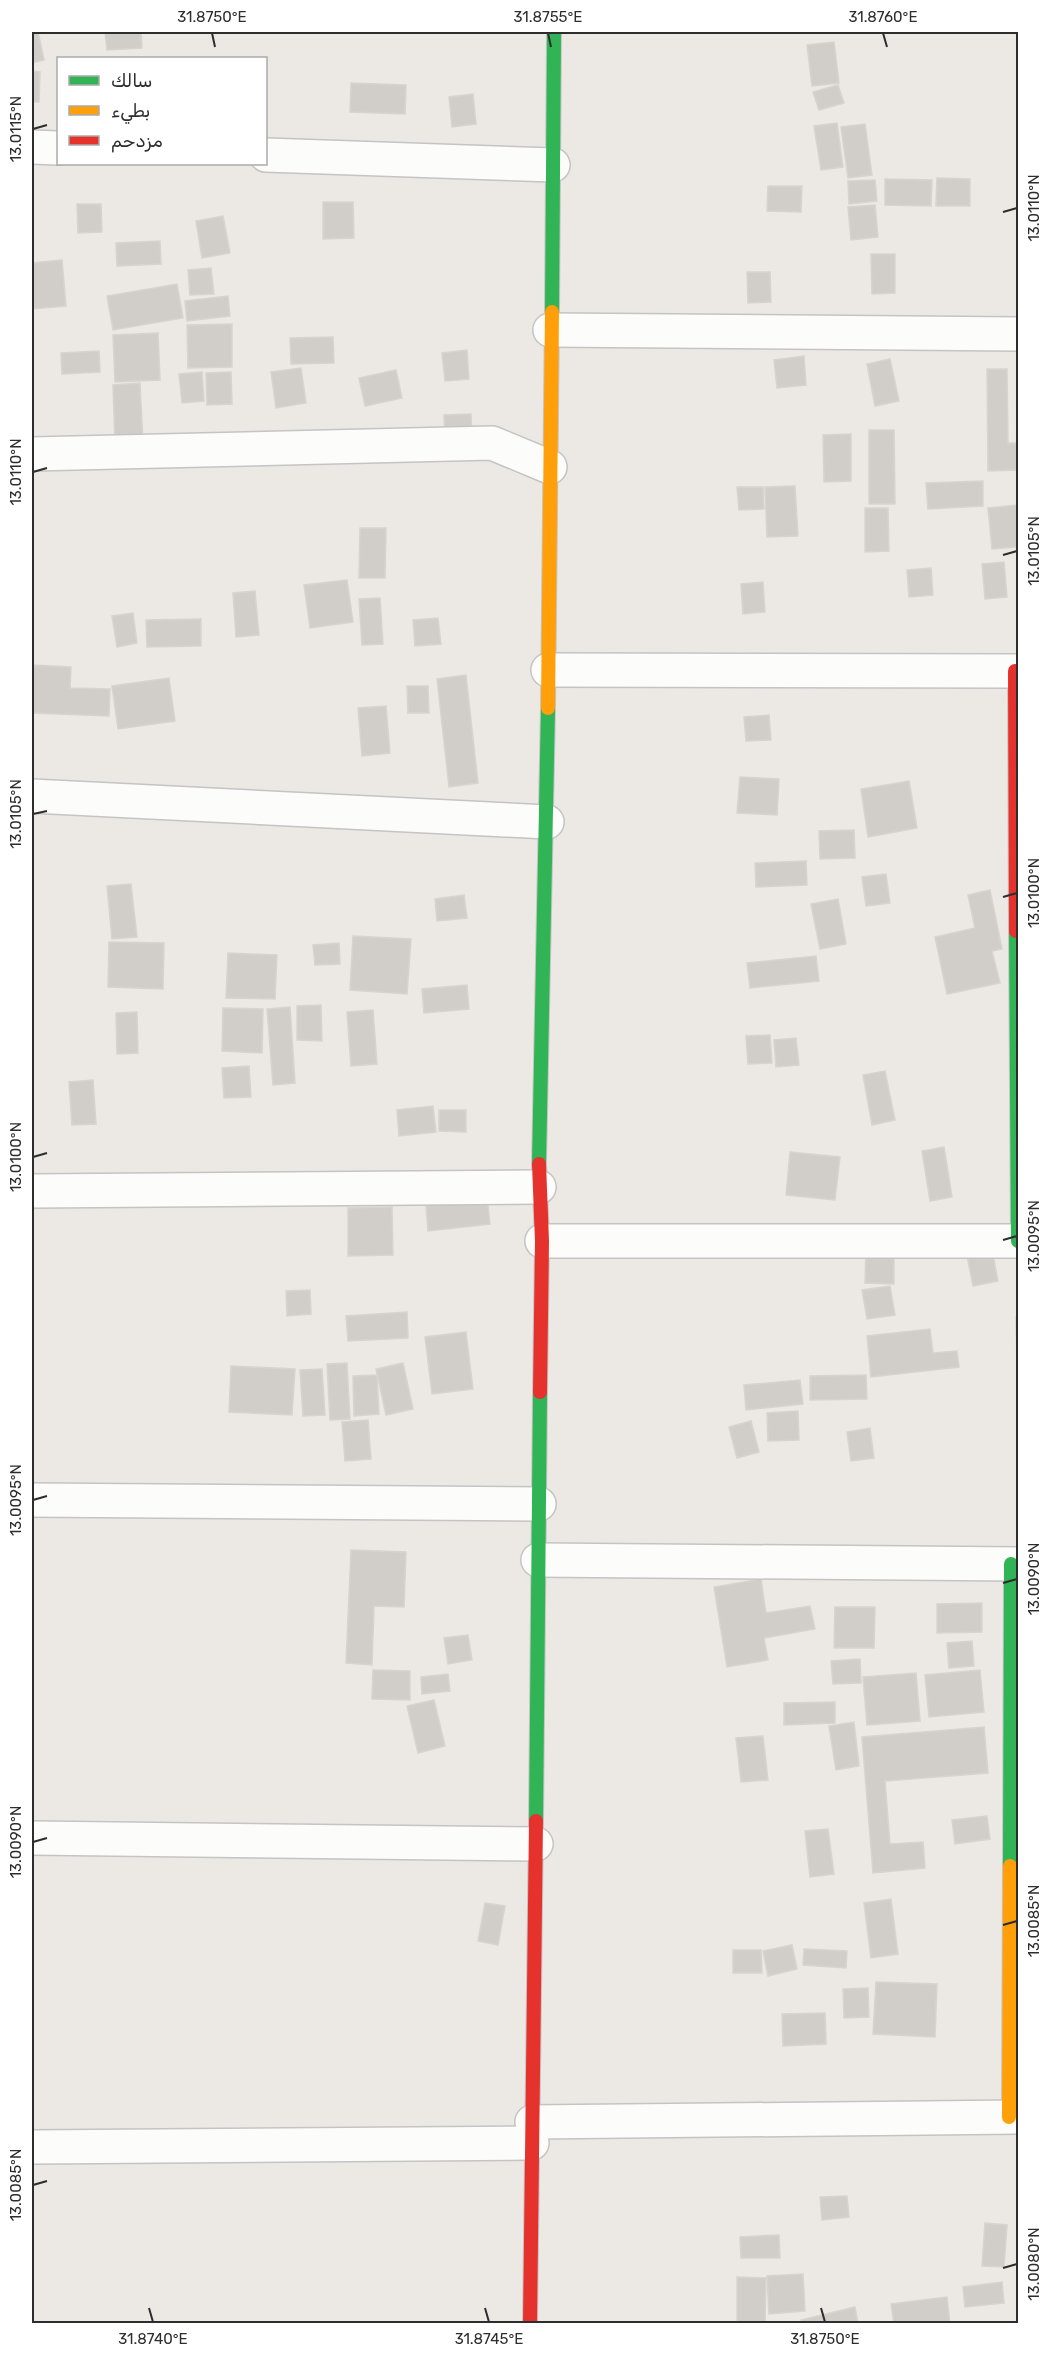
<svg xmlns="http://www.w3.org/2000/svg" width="1050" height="2355" viewBox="0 0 1050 2355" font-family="Rubik,'Noto Sans Arabic',sans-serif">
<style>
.building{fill:#d1ceca;stroke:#d7d4d0;stroke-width:1.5}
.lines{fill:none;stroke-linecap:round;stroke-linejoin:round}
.street-casing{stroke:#c5c4c4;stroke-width:36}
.fast-casing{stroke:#c5c4c4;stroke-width:16}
.slow-casing{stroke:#c5c4c4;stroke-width:16}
.jam-casing{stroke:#c5c4c4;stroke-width:16}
.street{stroke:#fcfcfb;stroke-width:33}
.fast{stroke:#30b455;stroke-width:14}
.slow{stroke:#ff9f0a;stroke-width:14}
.jam{stroke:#e5322d;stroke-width:14}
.ticks{fill:none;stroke:#2d2d2d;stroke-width:2}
.neatline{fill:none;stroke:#2d2d2d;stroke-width:2}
.ticks-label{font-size:15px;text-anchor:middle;fill:#2d2d2d}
</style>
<rect width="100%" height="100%" fill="#ece8e4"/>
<g class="building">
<polygon points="32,32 38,32 44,60 32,63"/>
<polygon points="105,32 141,32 142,48 107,50"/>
<polygon points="834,42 839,83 812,86 807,45"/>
<polygon points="32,71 40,72 39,102 32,102"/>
<polygon points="351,83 406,85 405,114 350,112"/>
<polygon points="838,85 844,103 819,110 813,92"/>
<polygon points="473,94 476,124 452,127 449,97"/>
<polygon points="837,123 843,167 821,170 814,126"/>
<polygon points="865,124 872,175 848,178 841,127"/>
<polygon points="937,178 970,179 970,206 936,206"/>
<polygon points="885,179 932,180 931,206 885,205"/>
<polygon points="875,180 877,201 849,204 848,181"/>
<polygon points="768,186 802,186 801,212 767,211"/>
<polygon points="323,202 353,202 354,238 323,239"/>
<polygon points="77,204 101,204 102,232 78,233"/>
<polygon points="875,205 878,237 851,240 848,207"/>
<polygon points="223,216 230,253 202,258 196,221"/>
<polygon points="160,241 161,264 117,266 116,243"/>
<polygon points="871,254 895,254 895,293 872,294"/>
<polygon points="62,260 66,306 32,309 32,263"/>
<polygon points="211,268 214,294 190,295 188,270"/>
<polygon points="747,272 770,272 771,302 748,303"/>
<rect x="1017" y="275" width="1" height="22"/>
<polygon points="177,284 183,318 113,330 107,296"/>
<polygon points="228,296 230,316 187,321 185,301"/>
<polygon points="232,324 232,367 188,368 187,325"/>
<polygon points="158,333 160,380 115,382 113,335"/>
<polygon points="333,337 334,363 291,364 290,338"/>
<polygon points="467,350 469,379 445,381 442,353"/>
<polygon points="99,351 100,372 62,374 61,353"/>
<polygon points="804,356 806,385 777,388 774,360"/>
<polygon points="890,359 899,401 875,406 867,364"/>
<polygon points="301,368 306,403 276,408 271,372"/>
<polygon points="987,369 1007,369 1008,443 1018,443 1018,470 988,471"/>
<polygon points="396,370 402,398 365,406 359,378"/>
<polygon points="202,372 204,401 182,403 179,374"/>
<polygon points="231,372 232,404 207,405 206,373"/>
<polygon points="140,383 143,443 115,444 113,385"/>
<polygon points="471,414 472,438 445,440 444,415"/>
<polygon points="869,430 894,430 895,504 869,504"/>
<polygon points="851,434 851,481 824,482 823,435"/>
<polygon points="983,481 983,506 928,509 926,483"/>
<polygon points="795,486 798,536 767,537 765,487"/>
<polygon points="737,487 763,487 764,509 739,510"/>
<polygon points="1018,505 1018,547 992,549 988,508"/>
<polygon points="865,508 888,508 889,551 865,552"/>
<polygon points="360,528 386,528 385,578 359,578"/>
<polygon points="1004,562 1007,597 985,599 982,564"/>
<polygon points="931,568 933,595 909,597 907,570"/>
<polygon points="347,580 353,622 310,628 304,585"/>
<polygon points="763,582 765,612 743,614 741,584"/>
<polygon points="255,591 259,635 236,637 233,593"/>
<polygon points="380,598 383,644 362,645 359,599"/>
<polygon points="133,613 137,643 117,647 112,616"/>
<polygon points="438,618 441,644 415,646 413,620"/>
<polygon points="201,619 201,646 147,647 146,620"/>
<polygon points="32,665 71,667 70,688 110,689 109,716 32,713"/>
<polygon points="466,675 478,783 449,787 437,679"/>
<polygon points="169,678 175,721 118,729 112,686"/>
<polygon points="407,686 428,686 429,713 408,713"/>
<polygon points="386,706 390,753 362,756 358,708"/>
<polygon points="769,715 771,740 746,741 744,717"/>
<polygon points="740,777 779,779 777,815 737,813"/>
<polygon points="909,781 917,828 868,837 861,789"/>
<polygon points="854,830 855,858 820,859 819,831"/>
<polygon points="806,861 807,885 756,887 755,863"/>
<polygon points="886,874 890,903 866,906 862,877"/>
<polygon points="131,884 137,937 112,939 107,886"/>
<polygon points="990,890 1002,949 992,951 1000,983 947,994 935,937 975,928 968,895"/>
<polygon points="464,895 467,918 437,921 435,899"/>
<polygon points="838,899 846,944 820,949 811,904"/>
<polygon points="353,936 411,939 407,994 350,990"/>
<polygon points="109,942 164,943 163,989 108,987"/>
<polygon points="339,943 340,964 315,965 313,945"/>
<polygon points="228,953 277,955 275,999 226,998"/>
<polygon points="816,956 819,981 750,988 747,963"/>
<polygon points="467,985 469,1009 424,1013 422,989"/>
<polygon points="321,1005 322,1041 297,1040 297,1006"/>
<polygon points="290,1007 295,1083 273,1085 267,1009"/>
<polygon points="223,1008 263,1009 262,1053 222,1051"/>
<polygon points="373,1010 377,1064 351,1066 347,1012"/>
<polygon points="137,1012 138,1053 117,1054 116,1013"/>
<polygon points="770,1035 772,1063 748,1064 746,1036"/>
<polygon points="796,1038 799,1065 776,1067 774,1040"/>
<polygon points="249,1066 251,1097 224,1098 222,1068"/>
<polygon points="885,1071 895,1120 872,1125 863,1075"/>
<polygon points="93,1080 96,1124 72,1125 69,1082"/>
<polygon points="433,1106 436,1132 399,1136 397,1110"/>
<polygon points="439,1110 466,1110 466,1132 439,1131"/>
<polygon points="944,1147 952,1197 930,1201 922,1151"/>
<polygon points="790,1152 840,1157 835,1200 786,1195"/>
<polygon points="487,1197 490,1224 428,1231 426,1205"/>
<polygon points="392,1207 393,1255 348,1256 348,1208"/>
<polygon points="991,1245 998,1281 973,1286 966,1250"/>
<polygon points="866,1250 894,1251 894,1284 865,1283"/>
<polygon points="890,1286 895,1315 867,1319 862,1290"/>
<polygon points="310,1290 311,1314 287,1316 286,1291"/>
<polygon points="407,1312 408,1338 348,1341 346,1316"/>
<polygon points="1016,1317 1018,1317 1018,1361 1017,1361"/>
<polygon points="930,1329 933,1353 957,1351 959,1367 871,1377 867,1336"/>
<polygon points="466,1332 473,1389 432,1394 425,1337"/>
<polygon points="347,1363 350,1419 330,1420 327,1364"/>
<polygon points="403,1363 413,1409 386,1415 376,1369"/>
<polygon points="231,1366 295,1369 292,1415 229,1412"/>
<polygon points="322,1369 325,1415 303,1416 300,1370"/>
<polygon points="377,1375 379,1414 354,1416 353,1376"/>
<polygon points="866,1375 867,1399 810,1400 810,1376"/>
<polygon points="800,1380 803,1404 746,1410 744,1385"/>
<polygon points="798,1411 799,1440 768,1441 767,1413"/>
<polygon points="368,1420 371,1459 345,1461 342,1422"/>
<polygon points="751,1421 759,1452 737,1458 729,1427"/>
<polygon points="870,1428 874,1458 851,1461 847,1432"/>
<polygon points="351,1550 406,1552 404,1607 374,1606 372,1665 346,1663"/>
<polygon points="761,1579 766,1613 810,1606 815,1629 764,1638 768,1660 727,1667 714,1587"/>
<polygon points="982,1603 982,1632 937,1633 937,1604"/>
<polygon points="835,1607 875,1607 874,1648 834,1648"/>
<polygon points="468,1635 472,1660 448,1664 444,1638"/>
<polygon points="972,1641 974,1666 949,1668 947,1643"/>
<polygon points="860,1659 861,1683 833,1684 831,1661"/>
<polygon points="373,1670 410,1671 410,1700 372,1699"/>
<polygon points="980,1670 984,1712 929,1717 925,1675"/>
<polygon points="916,1673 920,1721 867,1725 863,1677"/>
<polygon points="448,1674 450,1691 422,1694 421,1677"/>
<polygon points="434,1700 445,1746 418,1753 407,1706"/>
<polygon points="835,1702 835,1723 784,1725 784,1703"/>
<polygon points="854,1722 859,1766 836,1770 829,1726"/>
<polygon points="984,1727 988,1773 885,1781 890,1844 923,1842 925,1868 873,1873 862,1737"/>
<polygon points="763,1736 768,1780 741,1782 736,1738"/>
<polygon points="987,1816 990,1839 955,1844 952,1820"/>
<polygon points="828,1829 834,1874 810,1877 805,1831"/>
<polygon points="891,1899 898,1954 871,1958 864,1903"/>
<polygon points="485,1903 505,1906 498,1945 478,1941"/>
<polygon points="792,1945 797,1969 768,1976 763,1951"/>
<polygon points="804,1949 847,1951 846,1968 803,1965"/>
<polygon points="733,1950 761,1950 762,1973 733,1973"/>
<polygon points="876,1982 937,1984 935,2037 873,2034"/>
<polygon points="868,1988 869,2017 844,2018 843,1989"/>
<polygon points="825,2013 826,2044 783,2046 782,2014"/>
<polygon points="847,2196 849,2217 822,2220 820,2197"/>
<polygon points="985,2223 1007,2225 1004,2267 982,2266"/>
<polygon points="779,2235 780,2258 741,2258 740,2237"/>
<polygon points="803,2274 805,2311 769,2314 767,2276"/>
<polygon points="737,2277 766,2278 765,2324 737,2324"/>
<polygon points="1002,2282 1004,2303 965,2307 963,2287"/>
<polygon points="947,2297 950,2324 894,2324 891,2304"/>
<polygon points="855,2307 858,2324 802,2324 801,2320"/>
</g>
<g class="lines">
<g class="street-casing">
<g id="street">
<polyline points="32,147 58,148"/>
<polyline points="266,155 553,165"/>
<polyline points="550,330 1018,334"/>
<polyline points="32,454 492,443 550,467"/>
<polyline points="548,670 1018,671"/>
<polyline points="32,796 547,822"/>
<polyline points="32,1191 539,1187"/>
<polyline points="542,1241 1018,1241"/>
<polyline points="32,1500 539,1504"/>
<polyline points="538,1560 1018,1564"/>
<polyline points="32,1838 536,1844"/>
<polyline points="532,2122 1018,2117"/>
<polyline points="32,2147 532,2143"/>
</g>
</g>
<g class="fast-casing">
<g id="fast">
<polyline points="552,312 554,32"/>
<polyline points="1016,931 1018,1241"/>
<polyline points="539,1164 548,708"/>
<polyline points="536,1821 540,1392"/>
<polyline points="1010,1866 1011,1564"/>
</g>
</g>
<g class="slow-casing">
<g id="slow">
<polyline points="548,708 552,312"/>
<polyline points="1009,2117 1010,1866"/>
</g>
</g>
<g class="jam-casing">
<g id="jam">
<polyline points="1015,671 1016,931"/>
<polyline points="539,1164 542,1241 540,1392"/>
<polyline points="530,2324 536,1821"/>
</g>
</g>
<use href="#street" class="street"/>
<use href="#fast" class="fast"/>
<use href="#slow" class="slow"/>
<use href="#jam" class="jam"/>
</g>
<path class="ticks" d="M 212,33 L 215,47M 548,33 L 551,47M 883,33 L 887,47M 33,129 L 47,125M 1003,212 L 1017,208M 33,472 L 47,468M 1003,555 L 1017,551M 33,814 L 47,811M 1003,897 L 1017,893M 33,1157 L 47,1153M 1003,1240 L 1017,1236M 33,1500 L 47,1496M 1003,1583 L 1017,1579M 33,1842 L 47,1838M 1003,1925 L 1017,1921M 33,2185 L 47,2181M 1003,2268 L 1017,2264M 149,2308 L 153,2322M 485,2308 L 489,2322M 821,2308 L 825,2322"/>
<rect width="1050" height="2355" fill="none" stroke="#ffffff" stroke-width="66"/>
<rect x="57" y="57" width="210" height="108" fill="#ffffff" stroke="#ababab" stroke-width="1.5"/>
<rect x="69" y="76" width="30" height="9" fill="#30b455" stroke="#ababab" stroke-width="1.5"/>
<text x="111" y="87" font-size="18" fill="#2d2d2d">سالك</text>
<rect x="69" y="106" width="30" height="9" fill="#ff9f0a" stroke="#ababab" stroke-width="1.5"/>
<text x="111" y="117" font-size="18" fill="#2d2d2d">بطيء</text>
<rect x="69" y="136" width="30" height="9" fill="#e5322d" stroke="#ababab" stroke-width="1.5"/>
<text x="111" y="147" font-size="18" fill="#2d2d2d">مزدحم</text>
<rect x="33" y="33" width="984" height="2289" class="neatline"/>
<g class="ticks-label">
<text x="212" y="22">31.8750°E</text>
<text x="548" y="22">31.8755°E</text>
<text x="883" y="22">31.8760°E</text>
<text transform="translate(16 129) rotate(-90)" y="5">13.0115°N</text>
<text transform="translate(1034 208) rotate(-90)" y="5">13.0110°N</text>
<text transform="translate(16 472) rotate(-90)" y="5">13.0110°N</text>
<text transform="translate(1034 551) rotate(-90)" y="5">13.0105°N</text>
<text transform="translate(16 814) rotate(-90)" y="5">13.0105°N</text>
<text transform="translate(1034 893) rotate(-90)" y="5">13.0100°N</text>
<text transform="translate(16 1157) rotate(-90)" y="5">13.0100°N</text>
<text transform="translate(1034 1236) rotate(-90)" y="5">13.0095°N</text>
<text transform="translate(16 1500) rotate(-90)" y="5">13.0095°N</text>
<text transform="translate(1034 1579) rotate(-90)" y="5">13.0090°N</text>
<text transform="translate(16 1842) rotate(-90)" y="5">13.0090°N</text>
<text transform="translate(1034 1921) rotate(-90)" y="5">13.0085°N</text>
<text transform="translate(16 2185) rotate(-90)" y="5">13.0085°N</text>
<text transform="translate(1034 2264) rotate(-90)" y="5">13.0080°N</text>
<text x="153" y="2344">31.8740°E</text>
<text x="489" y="2344">31.8745°E</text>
<text x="825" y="2344">31.8750°E</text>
</g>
</svg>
